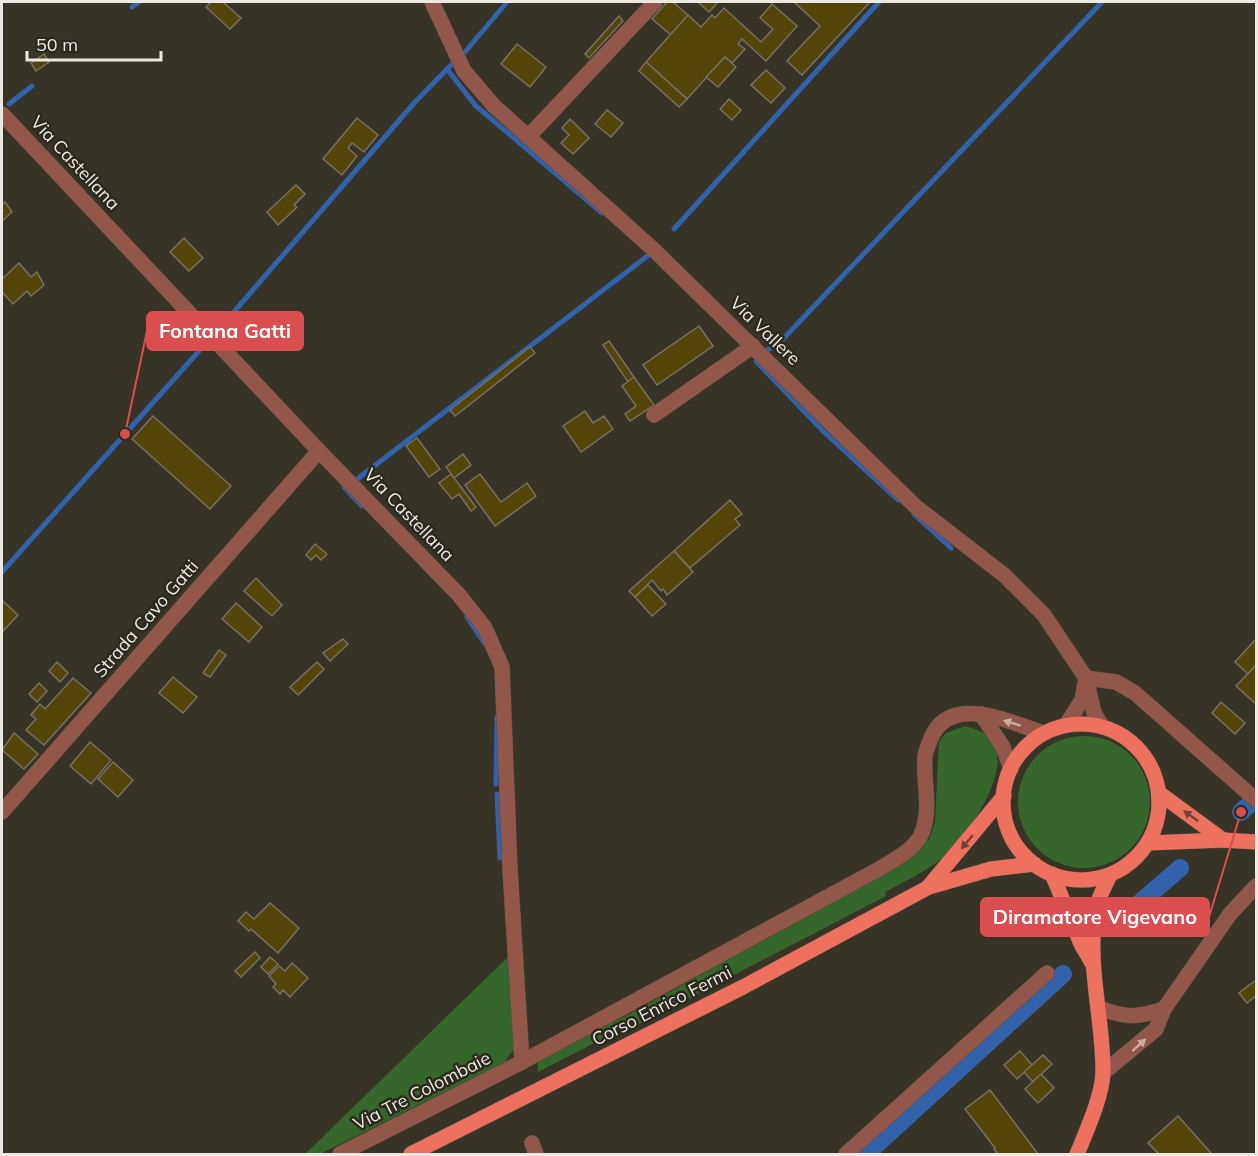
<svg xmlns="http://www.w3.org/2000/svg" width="1258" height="1156" viewBox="0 0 1258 1156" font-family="Mulish,sans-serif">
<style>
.green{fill:#36672a}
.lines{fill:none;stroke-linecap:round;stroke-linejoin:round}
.stream{stroke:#3262aa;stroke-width:5}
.canal{stroke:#3262aa;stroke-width:18}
.building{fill:#534407;stroke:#747063;stroke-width:1.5}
.minor-casing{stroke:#545045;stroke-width:16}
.major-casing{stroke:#545045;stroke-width:16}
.minor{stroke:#93564a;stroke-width:15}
.major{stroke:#ee715d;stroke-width:15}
.oneway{fill:#c8aea5}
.oneway2{fill:#714234}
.labels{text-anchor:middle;stroke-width:5;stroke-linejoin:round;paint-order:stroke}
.street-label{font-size:18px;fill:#ebe9e1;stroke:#2d291e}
.leader{fill:none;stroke:#da4f4d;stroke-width:2}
.callout-dot{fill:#da4f4d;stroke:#2d291e;stroke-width:2}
.callout{fill:#da4f4d;stroke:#da4f4d;stroke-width:2}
.callout-label{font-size:20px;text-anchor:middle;font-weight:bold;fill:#fff}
</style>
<rect width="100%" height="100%" fill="#373327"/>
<g class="green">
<path d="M 965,726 C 975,729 987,732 993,742 C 1012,774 966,838 941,859 C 925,872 904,882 885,892 L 886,896 L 601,1044 L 598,1041 L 538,1072 L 538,1059 L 631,1013 L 901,865 L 929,839 L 935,822 L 939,741 L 946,733 Z"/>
<circle cx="1084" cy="802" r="66"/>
<polygon points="509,956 515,1047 505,1062 320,1154 305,1154"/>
</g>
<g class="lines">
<g class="stream">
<polyline points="132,7 139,2"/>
<polyline points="465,52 507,2"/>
<polyline points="447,69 475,105 602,213"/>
<polyline points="9,104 32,86"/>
<polyline points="674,229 879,2"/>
<polyline points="221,327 414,103 452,64"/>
<polyline points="766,351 783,339 1102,2"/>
<polyline points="756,361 824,432 898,500"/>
<polyline points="356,480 650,254 648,252"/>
<polyline points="344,487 362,506"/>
<polyline points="914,514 951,548"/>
<polyline points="2,572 199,351"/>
<polyline points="467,617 485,644"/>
<polyline points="496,784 497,717"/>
<polyline points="497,794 500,858"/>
</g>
<g class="canal">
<polyline points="1241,812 1256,798"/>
<polyline points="1111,928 1180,868"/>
<polyline points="866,1154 1063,974"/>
</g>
</g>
<g class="building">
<polygon points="211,2 223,2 241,18 230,29 206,7"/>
<polygon points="667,2 673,2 688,15 671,35 652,19"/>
<polygon points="698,2 718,2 709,12"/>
<polygon points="794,2 870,2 802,75 787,61 820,26"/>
<polygon points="772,4 797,26 766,61 742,39 738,44 745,49 732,63 725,57 687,99 646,62 688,15 701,27 712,15 715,18 724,8 761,42 773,29 760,18"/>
<polygon points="619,16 623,21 589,58 585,54"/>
<polygon points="517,44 546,67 530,87 501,64"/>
<polygon points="44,54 49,62 36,71 31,63"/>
<polygon points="725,57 736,67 718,87 706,77"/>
<polygon points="646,62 687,99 679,107 639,71"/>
<polygon points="766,70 785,88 771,103 751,85"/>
<polygon points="729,99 741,110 732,120 720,109"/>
<polygon points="607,110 623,123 611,137 595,124"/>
<polygon points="357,118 378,135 364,152 352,143 348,148 357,156 342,175 323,159"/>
<polygon points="570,119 589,138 573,154 561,143 569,135 562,128"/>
<polygon points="296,185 305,194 294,205 297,207 278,225 267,212"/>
<polygon points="5,202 12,212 2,221 2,205"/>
<polygon points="184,238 203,258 189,271 170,252"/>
<polygon points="19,263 31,277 37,272 44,285 31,296 27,291 13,304 2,292 2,279"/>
<polygon points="699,326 713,346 657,385 643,365"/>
<polygon points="609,341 634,377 628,382 603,345"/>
<polygon points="530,347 535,353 455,416 450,410"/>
<polygon points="634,377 654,405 630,421 625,414 636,406 622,386"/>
<polygon points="585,411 593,423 604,416 613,429 581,452 563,426"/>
<polygon points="153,416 231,486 210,509 132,439"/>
<polygon points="417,438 440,469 429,477 406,446"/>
<polygon points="463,454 471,465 454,478 446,467"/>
<polygon points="451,474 476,507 471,511 459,494 452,499 439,483"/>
<polygon points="480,474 501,502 527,483 536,496 495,526 465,485"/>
<polygon points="730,500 742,514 735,519 740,525 690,568 674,551"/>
<polygon points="315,544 327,554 321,560 316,555 311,560 306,555"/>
<polygon points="674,551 693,572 667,595 663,589 661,591 652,580 635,597 629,591"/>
<polygon points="256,578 282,605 272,616 244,591"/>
<polygon points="648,585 666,604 652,616 635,597"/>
<polygon points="2,600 18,615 2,632"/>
<polygon points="236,603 262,627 249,642 222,619"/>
<polygon points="343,639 348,644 330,661 323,653"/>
<polygon points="1256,639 1256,665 1248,674 1235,662"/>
<polygon points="219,650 226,655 210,677 203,673"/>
<polygon points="57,662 68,673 60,682 49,671"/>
<polygon points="317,662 324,669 298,695 290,687"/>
<polygon points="1256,665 1256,704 1236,686"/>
<polygon points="173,677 197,697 183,713 159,693"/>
<polygon points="73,678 91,693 44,745 26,730 36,719 31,715 40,704 45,709"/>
<polygon points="39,683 47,691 37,702 29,694"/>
<polygon points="1221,702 1245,723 1235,734 1212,713"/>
<polygon points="14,733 38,754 24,769 2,750"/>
<polygon points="90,742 111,760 91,784 70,766"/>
<polygon points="113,762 133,780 118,797 98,779"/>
<polygon points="270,903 299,928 278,953 251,929 249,931 238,921 246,912 254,919"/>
<polygon points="255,952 260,958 241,977 235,971"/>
<polygon points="270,957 278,964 268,974 261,967"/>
<polygon points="292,963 308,978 290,997 283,990 280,994 273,987 276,984 269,976 279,966 285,971"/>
<polygon points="1256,980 1256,996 1247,1003 1239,993"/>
<polygon points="1020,1051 1032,1065 1017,1079 1004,1065"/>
<polygon points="1043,1055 1052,1064 1033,1082 1024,1072"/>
<polygon points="1041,1074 1054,1088 1038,1103 1025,1089"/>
<polygon points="990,1090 1038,1154 998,1154 994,1149 995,1148 965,1109"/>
<polygon points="1178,1116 1211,1153 1209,1154 1159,1154 1148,1143"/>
</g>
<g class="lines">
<g class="minor-casing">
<g id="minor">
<polyline points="432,2 464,71 494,106 654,250 915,506 1004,575 1044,615 1086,678 1094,713 1102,726"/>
<polyline points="2,114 319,451 459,595 485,628 502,667 510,869 522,1062"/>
<polyline points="528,137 655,2"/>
<polyline points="654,415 753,346"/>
<polyline points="1086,678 1116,682 1135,693 1256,800"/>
<polyline points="981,714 1003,747 1011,769"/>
<polyline points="1066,725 1082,700 1085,684"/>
<polyline points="2,812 319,451"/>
<path d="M 1099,1008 C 1127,1018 1136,1018 1164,1009"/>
<polyline points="1103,1073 1156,1029 1164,1009 1230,914 1256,886"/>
<polyline points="532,1143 536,1154"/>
<path d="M 340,1154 L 522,1062 L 879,869 C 895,859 917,849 923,830 C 931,807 923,779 925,756 C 926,750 929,744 931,738 C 950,693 1010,722 1043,733"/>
<polyline points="846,1154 1047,973"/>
</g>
</g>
<g class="major-casing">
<g id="major">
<circle cx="1081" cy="802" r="78"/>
<polyline points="1159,793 1223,840"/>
<polyline points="1148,843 1223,840 1256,842"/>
<polyline points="1052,874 1081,944 1092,963"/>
<polyline points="929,886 1004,796"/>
<polyline points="411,1154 743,987 929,887 991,869 1034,864"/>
<path d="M 1077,1154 C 1086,1132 1103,1095 1103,1071 C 1103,1016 1086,964 1096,909 C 1098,898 1105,886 1110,875"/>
</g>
</g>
<use href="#minor" class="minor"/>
<use href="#major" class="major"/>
</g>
<defs><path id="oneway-solid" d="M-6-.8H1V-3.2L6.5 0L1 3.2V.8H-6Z" transform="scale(1.5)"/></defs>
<g class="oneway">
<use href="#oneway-solid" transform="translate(1012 723) rotate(-163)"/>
<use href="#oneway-solid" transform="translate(1139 1045) rotate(-42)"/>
</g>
<g class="oneway2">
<use href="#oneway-solid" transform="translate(1191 816) rotate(-144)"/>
<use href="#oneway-solid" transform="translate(967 842) rotate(130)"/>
</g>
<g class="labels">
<g class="street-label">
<text transform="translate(75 163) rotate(47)" y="6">Via Castellana</text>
<text transform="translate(765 331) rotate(44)" y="6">Via Vallere</text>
<text transform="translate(409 515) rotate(46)" y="6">Via Castellana</text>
<text transform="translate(146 619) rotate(-49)" y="6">Strada Cavo Gatti</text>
<text transform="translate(662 1006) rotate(-27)" y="6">Corso Enrico Fermi</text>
<text transform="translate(422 1091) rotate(-27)" y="6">Via Tre Colombaie</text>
</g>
</g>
<path class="leader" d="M125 434L147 331M1241 812L1209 917"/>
<g class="callout-dot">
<circle cx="125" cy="434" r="6"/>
<circle cx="1241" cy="812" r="6"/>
</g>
<g class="callout">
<rect x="147" y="312" width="156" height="38" rx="6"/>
<rect x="981" y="898" width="228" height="38" rx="6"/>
</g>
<g class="callout-label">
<text x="225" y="338">Fontana Gatti</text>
<text x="1095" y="924">Diramatore Vigevano</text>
</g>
<rect width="1258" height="1156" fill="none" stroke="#ebe9e1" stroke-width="6"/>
<path d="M27 51v9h134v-9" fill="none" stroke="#ebe9e1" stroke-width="3"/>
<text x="36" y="51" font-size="18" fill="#ebe9e1" stroke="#2d291e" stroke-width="4.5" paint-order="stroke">50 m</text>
</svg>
